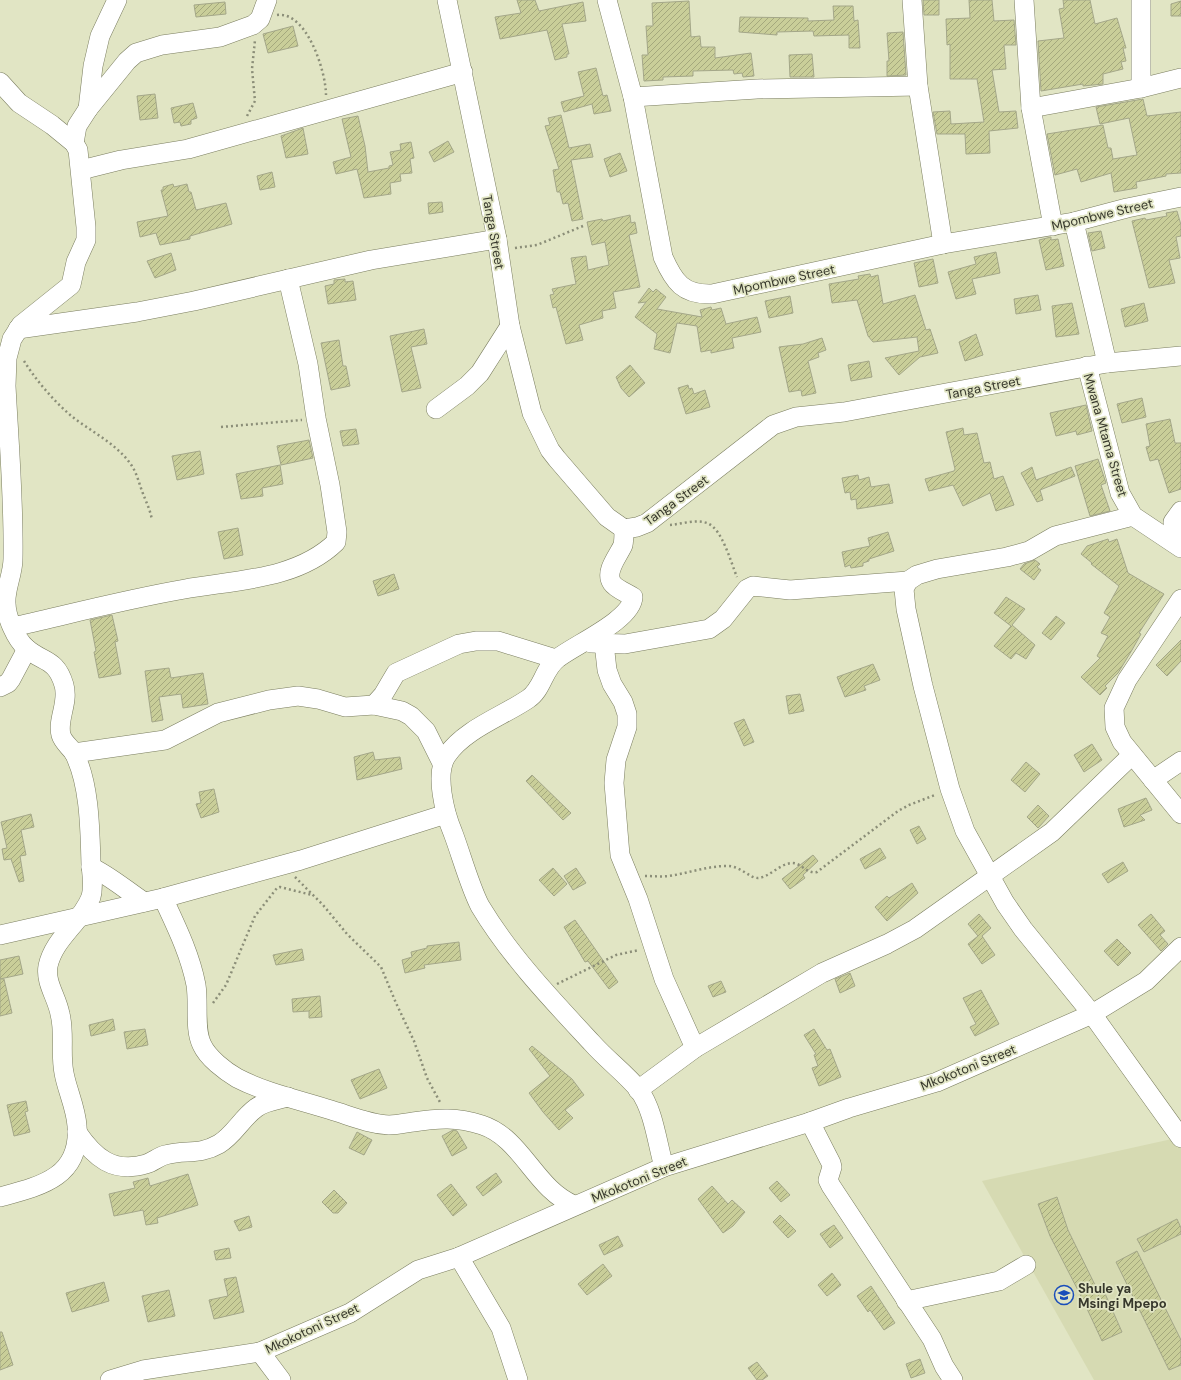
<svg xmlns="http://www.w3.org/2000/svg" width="1181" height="1380" viewBox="0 0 1181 1380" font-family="'DM Sans',sans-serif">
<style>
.built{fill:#d6dab2}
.building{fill:url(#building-hatch);stroke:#a4a789}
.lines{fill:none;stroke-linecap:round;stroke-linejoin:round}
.minor-casing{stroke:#7a7d5f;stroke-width:20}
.path{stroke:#8b8e78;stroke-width:2.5;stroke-dasharray:2 3;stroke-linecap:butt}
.minor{stroke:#fff;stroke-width:19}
.labels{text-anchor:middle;stroke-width:3.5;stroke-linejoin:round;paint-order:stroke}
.street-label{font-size:13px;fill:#37382c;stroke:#e1e5c4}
.poi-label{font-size:13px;font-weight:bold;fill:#37382c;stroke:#e1e5c4;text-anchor:start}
</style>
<defs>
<pattern id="building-hatch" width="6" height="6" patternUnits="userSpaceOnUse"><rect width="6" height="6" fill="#c9ce99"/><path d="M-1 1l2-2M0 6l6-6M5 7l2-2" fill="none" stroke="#a4a87d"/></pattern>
</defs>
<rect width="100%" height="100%" fill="#e1e5c4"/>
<polygon class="built" points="1181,1137 1181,1380 1094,1380 982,1181"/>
<g class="building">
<polygon points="517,0 535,0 539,11 583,2 586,21 562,24 569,54 567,54 567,57 555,60 547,30 500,39 495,17 521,13"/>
<polygon points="923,0 939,0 939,15 924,15"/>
<polygon points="969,0 992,0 994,21 1014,20 1016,45 1004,45 1006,69 992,70 999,112 1016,111 1018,128 989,131 990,153 966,154 965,134 937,134 933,112 950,111 951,124 984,122 977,79 950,79 950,44 947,45 946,19 970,18"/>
<polygon points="1063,0 1090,0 1095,24 1117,18 1126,48 1123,48 1126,61 1121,62 1123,69 1103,74 1103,84 1083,86 1083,84 1041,91 1038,41 1064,38 1059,9 1064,8"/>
<polygon points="689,1 691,37 700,36 701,47 715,47 715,58 751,53 754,76 743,77 742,73 734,74 733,70 693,71 693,76 663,77 663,80 644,81 642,55 648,55 646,26 653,26 652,3"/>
<polygon points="1181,1 1181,16 1171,16 1171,4"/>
<polygon points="225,2 226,14 196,17 194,5"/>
<polygon points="833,6 853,6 854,21 858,20 860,48 849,48 849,35 814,36 813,31 777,32 777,35 739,32 740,17 808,18 808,21 834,20"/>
<polygon points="293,26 298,46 268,53 263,34"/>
<polygon points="903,32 906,75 887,76 887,61 889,61 887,33"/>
<polygon points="812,54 814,77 790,77 789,55"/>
<polygon points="596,68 603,96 607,95 611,111 594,114 592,104 564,112 561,102 584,96 578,72"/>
<polygon points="155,94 158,118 140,120 137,96"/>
<polygon points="1143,99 1147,116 1181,112 1181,173 1166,174 1166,176 1136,182 1137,188 1114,192 1111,173 1081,182 1077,169 1055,175 1047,134 1103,125 1108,148 1111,148 1113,159 1137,155 1129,118 1100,124 1096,107"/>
<polygon points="193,103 197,118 191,120 191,124 181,126 180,122 174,123 171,108"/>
<polygon points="561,115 569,148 590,144 593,157 571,160 583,219 572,221 568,203 563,204 560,192 557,192 553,170 559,169 545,126 550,125 548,118"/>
<polygon points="358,116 365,146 368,172 389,168 389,166 393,165 390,152 401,150 400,144 411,142 414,158 410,159 412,173 400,174 401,181 390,183 391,194 364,198 357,169 336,174 333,162 351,157 342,119"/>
<polygon points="303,128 308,154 286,158 281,136"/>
<polygon points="448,141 454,152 434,162 429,152"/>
<polygon points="620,153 627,171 610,177 604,159"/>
<polygon points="272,172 275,187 260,190 257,176"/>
<polygon points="173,184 174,187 187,184 189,192 191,192 196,210 226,203 232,224 190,236 190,239 160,245 156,233 140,237 137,222 168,216 161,190 163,190 163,187"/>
<polygon points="442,202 443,212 429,214 428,203"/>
<polygon points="1177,211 1181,225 1181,236 1176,237 1180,258 1169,260 1175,283 1149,288 1132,221 1145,218 1146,220 1167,216 1166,213"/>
<polygon points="630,215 631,223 635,222 637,233 629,235 640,287 613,292 616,308 602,311 603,318 579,325 583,340 566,344 556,307 553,308 550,295 554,294 552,289 576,284 571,258 586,256 588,270 609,265 605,242 592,245 587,222 602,219 603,221"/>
<polygon points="1101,231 1105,248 1092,251 1088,233"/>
<polygon points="1051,237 1051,240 1058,239 1064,266 1046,270 1039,240"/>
<polygon points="996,252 1000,273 972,279 976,294 956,299 948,272 976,264 974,257"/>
<polygon points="171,253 176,270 155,278 147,261"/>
<polygon points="933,259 938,283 919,287 914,263"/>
<polygon points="870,274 871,277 878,275 883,304 915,295 926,330 930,329 938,353 920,357 899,375 885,358 919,351 917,337 873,342 868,336 857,300 832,303 829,284 859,279 858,276"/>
<polygon points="345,279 345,282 353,281 356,300 328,304 325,286 334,284 334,280"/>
<polygon points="649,288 653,292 656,289 666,297 657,309 702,317 700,310 711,307 712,310 721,308 726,324 757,317 761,332 732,338 734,348 711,353 711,350 701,352 697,326 677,323 670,353 654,349 657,334 635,317 646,302 638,303"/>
<polygon points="1038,295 1041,310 1016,314 1014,299"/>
<polygon points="790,296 793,313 769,318 765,301"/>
<polygon points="1072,303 1079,334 1056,337 1052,306"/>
<polygon points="1144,303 1148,321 1125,327 1121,309"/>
<polygon points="424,329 427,344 411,347 421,388 402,392 390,336"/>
<polygon points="976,334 983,355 965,361 959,342"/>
<polygon points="822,338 826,350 818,353 819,357 808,361 816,393 802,396 801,390 789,392 779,347 803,344"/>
<polygon points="339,340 343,366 346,366 350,386 331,390 321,343"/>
<polygon points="869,361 872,377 851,381 848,365"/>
<polygon points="630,365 645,383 629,397 621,388 616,377"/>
<polygon points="688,385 689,389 692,388 694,394 705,390 710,407 686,414 678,388"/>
<polygon points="1142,398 1146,417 1122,423 1117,404"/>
<polygon points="1086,405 1092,431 1077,435 1076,431 1056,436 1050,413"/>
<polygon points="1170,419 1175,443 1181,443 1181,489 1169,493 1158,459 1150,461 1146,447 1150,446 1146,424"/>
<polygon points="963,428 964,435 977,433 984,463 990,462 994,479 1003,476 1014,505 996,511 990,493 963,506 953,485 929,491 925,479 954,471 955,469 946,432"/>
<polygon points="356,429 359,444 343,446 340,431"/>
<polygon points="309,440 313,458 281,465 277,446"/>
<polygon points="200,451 204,474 177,480 172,456"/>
<polygon points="1098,459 1106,483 1101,485 1110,511 1090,516 1075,466"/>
<polygon points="280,465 283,484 262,488 263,496 241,499 236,474"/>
<polygon points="1032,467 1036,480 1071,467 1075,476 1040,490 1043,500 1037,502 1021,473"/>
<polygon points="858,475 859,480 869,477 871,487 889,484 893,503 857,509 856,499 851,500 850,492 845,493 842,478"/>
<polygon points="238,528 243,555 224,559 218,532"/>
<polygon points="888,532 894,551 869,559 869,561 863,563 863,566 851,568 850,565 845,567 842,552 870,546 868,538"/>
<polygon points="1108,539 1109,542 1117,539 1128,573 1164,594 1139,633 1141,634 1132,650 1118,673 1105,686 1107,688 1100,695 1081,677 1100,658 1097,656 1108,636 1101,633 1110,617 1104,613 1119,586 1091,564 1092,563 1081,554 1087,546"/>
<polygon points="1035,560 1040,564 1037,567 1041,570 1034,580 1020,569 1024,564"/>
<polygon points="394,574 399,589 378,596 373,581"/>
<polygon points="1006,597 1025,609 1012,625 1035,645 1026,659 1016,653 1011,659 994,646 1011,626 994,613"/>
<polygon points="112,615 118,641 115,642 121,674 99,678 94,652 96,651 90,620"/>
<polygon points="1056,616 1065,623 1051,640 1042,633"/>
<polygon points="1181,640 1181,661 1167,676 1156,665"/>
<polygon points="873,664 880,680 864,686 866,690 845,697 837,677"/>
<polygon points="169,668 171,678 203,673 208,704 183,708 181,694 159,697 163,720 152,722 145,671"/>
<polygon points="800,694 804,711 789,714 786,696"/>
<polygon points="744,719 754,742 744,746 734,723"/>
<polygon points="1092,744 1102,760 1084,772 1074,755"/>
<polygon points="373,752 375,760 400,757 402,769 357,780 354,757"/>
<polygon points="1026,762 1040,774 1025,792 1011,780"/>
<polygon points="532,775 571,813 563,820 526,781"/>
<polygon points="214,789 219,812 201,818 196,804 201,803 199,792"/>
<polygon points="1146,798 1152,810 1140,815 1145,820 1124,827 1118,809"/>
<polygon points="1038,805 1049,816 1038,828 1027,817"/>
<polygon points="31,814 34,827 21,830 26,855 20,856 24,881 19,882 11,859 4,860 2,849 7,848 1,822"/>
<polygon points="919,826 926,839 917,844 910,830"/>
<polygon points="880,848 886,858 865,869 860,859"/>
<polygon points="813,855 818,861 803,875 805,878 790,889 782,879"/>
<polygon points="1123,862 1128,871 1108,883 1102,874"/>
<polygon points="553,868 567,884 554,896 539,880"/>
<polygon points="576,868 586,883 573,890 564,876"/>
<polygon points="912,883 918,893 887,921 875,907 887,896 889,898"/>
<polygon points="979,914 991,928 982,936 995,955 982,964 968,944 978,936 968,924"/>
<polygon points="1151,914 1165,931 1160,935 1168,944 1161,951 1138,925"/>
<polygon points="575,920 618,982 609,989 588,961 585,962 564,927"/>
<polygon points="1117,939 1131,953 1118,966 1104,951"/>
<polygon points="459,942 461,960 424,965 425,968 405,973 402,960 412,957 411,952 427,948 427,946"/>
<polygon points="302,949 304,960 276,965 273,955"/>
<polygon points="19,956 23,974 0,979 0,960"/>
<polygon points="850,973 855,986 840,993 835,979"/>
<polygon points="0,979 4,979 12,1013 0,1016"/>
<polygon points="721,981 726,992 713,997 708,986"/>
<polygon points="981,990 999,1024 975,1036 970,1027 976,1024 963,998"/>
<polygon points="320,996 322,1017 309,1018 309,1011 293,1012 292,999"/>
<polygon points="113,1019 115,1030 91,1036 89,1025"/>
<polygon points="145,1029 148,1045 127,1049 124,1032"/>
<polygon points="814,1029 827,1050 830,1049 841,1077 819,1086 812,1068 818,1066 814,1055 816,1054 804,1035"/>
<polygon points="532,1046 572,1079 584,1095 565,1110 573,1118 559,1130 543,1112 529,1093 550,1076 529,1049"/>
<polygon points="379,1069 387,1088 360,1099 351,1080"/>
<polygon points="26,1101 28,1111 25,1112 30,1132 14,1136 7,1105"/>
<polygon points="453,1130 457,1131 467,1148 452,1156 442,1136"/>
<polygon points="357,1132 372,1140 364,1155 349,1148"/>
<polygon points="496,1173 502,1182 483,1196 476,1187"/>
<polygon points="188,1174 198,1205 157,1218 158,1223 146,1225 143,1210 114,1216 109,1194 135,1188 133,1182 148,1178 150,1186"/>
<polygon points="777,1181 790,1195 781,1202 769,1188"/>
<polygon points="451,1184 467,1205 453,1216 437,1195"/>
<polygon points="712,1186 728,1204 732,1200 745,1212 733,1226 723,1233 698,1199"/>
<polygon points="334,1190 347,1203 338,1213 333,1213 322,1202"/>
<polygon points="1057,1197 1068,1230 1098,1291 1103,1289 1122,1332 1102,1341 1082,1298 1050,1236 1038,1204"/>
<polygon points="780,1215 796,1231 788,1238 773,1222"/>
<polygon points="249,1216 252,1227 239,1231 234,1221"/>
<polygon points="1177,1219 1181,1228 1181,1234 1144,1252 1137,1239"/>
<polygon points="834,1225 843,1238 830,1248 820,1234"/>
<polygon points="618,1236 623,1246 604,1255 599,1245"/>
<polygon points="229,1248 231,1258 216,1260 214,1251"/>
<polygon points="1137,1251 1181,1340 1181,1365 1169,1370 1116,1262"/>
<polygon points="603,1264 612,1276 587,1295 578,1284"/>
<polygon points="832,1273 841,1285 827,1296 818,1285"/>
<polygon points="236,1277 244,1312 214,1319 209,1300 228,1296 224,1279"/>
<polygon points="104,1282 109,1301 72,1312 66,1293"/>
<polygon points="871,1286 895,1323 884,1330 870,1310 868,1312 857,1296"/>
<polygon points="169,1290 175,1316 148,1322 142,1296"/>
<polygon points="0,1332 2,1332 13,1365 0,1370"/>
<polygon points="920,1359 925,1373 911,1378 906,1364"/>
<polygon points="757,1362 768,1376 762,1380 757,1380 748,1368"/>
</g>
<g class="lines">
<g class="minor-casing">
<g id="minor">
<polyline points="447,0 497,239 510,326 532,413 550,450 557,459 607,517 624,529 637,527 647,523 773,425 796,417 844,412 1107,363 1181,356"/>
<path d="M 607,0 L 633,97 L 663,257 C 674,282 683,295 712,294 L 943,244 L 1074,222 L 1127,208 L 1181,197"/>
<polyline points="912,0 918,86 943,244"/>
<polyline points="1024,0 1031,108 1053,226"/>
<polyline points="1141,0 1141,88"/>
<path d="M 0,82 L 19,103 L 52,125 L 74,143 L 78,150 L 86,227 L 86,240 L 76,262 L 71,285 L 21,325 L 12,339 L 7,358 L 6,386 C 9,443 14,501 13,559 C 13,574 5,589 6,603 C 6,617 16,639 26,648 C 43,663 56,658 64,685 C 69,703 57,719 61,735 C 63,742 70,747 74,753 C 90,784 90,831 91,865 C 92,875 94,886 91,897 C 81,923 54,938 48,966 C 45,983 57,997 60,1014 C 65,1033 60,1053 64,1073 C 67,1090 76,1108 77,1126 C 81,1177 41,1186 0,1197"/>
<polyline points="633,97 757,89 918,86"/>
<polyline points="1031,108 1141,88 1181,78"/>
<polyline points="88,109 93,66 100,36 117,0"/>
<polyline points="74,143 77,126 88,109 127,61 136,53 162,45 220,37 253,25 260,19 267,0"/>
<polyline points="81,170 121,160 188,149 463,72"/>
<polyline points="1074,222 1107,363"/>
<polyline points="18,329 137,312 194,301 371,260 497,239"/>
<polyline points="1087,366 1120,493 1133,516 1181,548"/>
<polyline points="436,409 467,386 480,373 510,326"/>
<polyline points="1133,516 1055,536 1029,551 1007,557 937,569 917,575 908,581 904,589 906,609 923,686 950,789 965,831 1005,903 1023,929 1092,1014 1181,1138"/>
<path d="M 624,529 C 624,534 624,540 623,545 C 619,555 604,571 612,583 C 616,589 627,593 633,597 C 632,620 576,644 558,658 C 543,669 543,689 528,699 C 503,716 465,729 447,755 C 434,773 445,814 453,833 C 461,854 470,887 480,906 C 510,956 552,1000 592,1043 C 606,1059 626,1074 639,1090 C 654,1111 657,1143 664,1167"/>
<polyline points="1175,543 1173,522 1181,511"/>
<polyline points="1181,599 1127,680 1114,708 1115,727 1122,742 1181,814"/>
<path d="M 13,627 C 70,614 127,599 185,589 C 235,580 297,580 336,542 L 337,532 L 330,485 L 316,418 L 308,364 L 288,279"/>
<polyline points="591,643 625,644 709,629 723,619 747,589 753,586 790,590 908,581"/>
<polyline points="604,643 607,670 612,684 623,702 627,714 627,727 616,760 614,783 620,855 638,899 664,979 695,1048"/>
<polyline points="0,687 8,683 11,679 27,649"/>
<polyline points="374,705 383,695 396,673 459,644 476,641 498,641 556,659"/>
<polyline points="74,753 165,740 218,713 269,700 298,696 318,699 345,707 374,705 402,711 411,716 426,731 442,763"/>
<polyline points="1153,780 1181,761"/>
<path d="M 91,867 C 110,876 126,890 144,902"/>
<path d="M 163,898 C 176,926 190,954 196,985 C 199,1004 194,1029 202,1045 C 208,1058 225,1071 237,1078 C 266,1093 300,1100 331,1110 C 351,1116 369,1124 389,1125 C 397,1125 406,1123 413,1122 C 439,1118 457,1117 482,1125 C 522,1138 535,1189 574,1205"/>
<polyline points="0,935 163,898 301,860 446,814"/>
<polyline points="638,1090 695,1048 822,973 887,944 915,929 1052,832 1132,755"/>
<polyline points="810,1122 831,1163 832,1167 828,1180 831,1186 932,1339 944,1366 953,1380"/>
<path d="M 77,1132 C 94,1157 113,1174 146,1164 C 153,1162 158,1157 165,1155 C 186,1149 198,1156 219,1144 C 234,1135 242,1118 256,1108 C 265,1101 278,1100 288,1097"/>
<polyline points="459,1257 501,1328 518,1380"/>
<polyline points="906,1301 999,1281 1026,1265"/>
<polyline points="260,1352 281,1380"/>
<polyline points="110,1380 143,1370 260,1352 350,1313 418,1270 459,1257 664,1167 810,1122 849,1108 937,1082 1092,1014 1146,981 1181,947"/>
</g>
</g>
<g class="path">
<path d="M 277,15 C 307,11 326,72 326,95"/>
<polyline points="247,116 255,101 252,69 255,40"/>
<polyline points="515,248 537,245 583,226"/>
<path d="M 24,361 C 36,380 52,399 69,414 C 89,431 117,443 132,466 C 137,474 139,483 142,491 C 146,502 150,509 152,520"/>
<polyline points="221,427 302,420"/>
<path d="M 670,525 C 682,524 695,519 707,523 C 722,528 731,563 737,577"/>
<path d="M 645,876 C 653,876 661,877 669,876 C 689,873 707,866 727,866 C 741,866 749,878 758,878 C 770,877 779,864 792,863 C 802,863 806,874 817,872 L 898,811 L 909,805 L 935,795"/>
<polyline points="295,877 323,905 347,934 381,967 396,1003 414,1041 427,1078 441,1104"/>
<polyline points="557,984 616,955 639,950"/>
<polyline points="213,1003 226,985 255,916 277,888 280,887 312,895"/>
</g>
<use href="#minor" class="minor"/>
</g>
<defs>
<g id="school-ring" transform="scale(1)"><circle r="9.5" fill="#e1e5c4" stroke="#194dba" stroke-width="1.5"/><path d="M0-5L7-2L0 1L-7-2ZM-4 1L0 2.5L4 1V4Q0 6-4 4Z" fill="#194dba"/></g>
</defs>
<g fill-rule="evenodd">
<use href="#school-ring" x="1064" y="1295"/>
</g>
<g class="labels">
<g class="street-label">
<text transform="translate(1102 214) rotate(-13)" y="5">Mpombwe Street</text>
<text transform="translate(494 232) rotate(80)" y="5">Tanga Street</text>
<text transform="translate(784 279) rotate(-12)" y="5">Mpombwe Street</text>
<text transform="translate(983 387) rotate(-11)" y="5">Tanga Street</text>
<text transform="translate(1106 435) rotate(74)" y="5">Mwana Mtama Street</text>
<text transform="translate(676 500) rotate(-36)" y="5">Tanga Street</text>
<text transform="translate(968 1067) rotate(-22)" y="5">Mkokotoni Street</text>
<text transform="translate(639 1179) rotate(-22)" y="5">Mkokotoni Street</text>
<text transform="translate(312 1328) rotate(-25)" y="5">Mkokotoni Street</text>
</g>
<g class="poi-label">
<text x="1078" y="1293">Shule ya<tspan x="1078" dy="15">Msingi Mpepo</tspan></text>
</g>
</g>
</svg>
